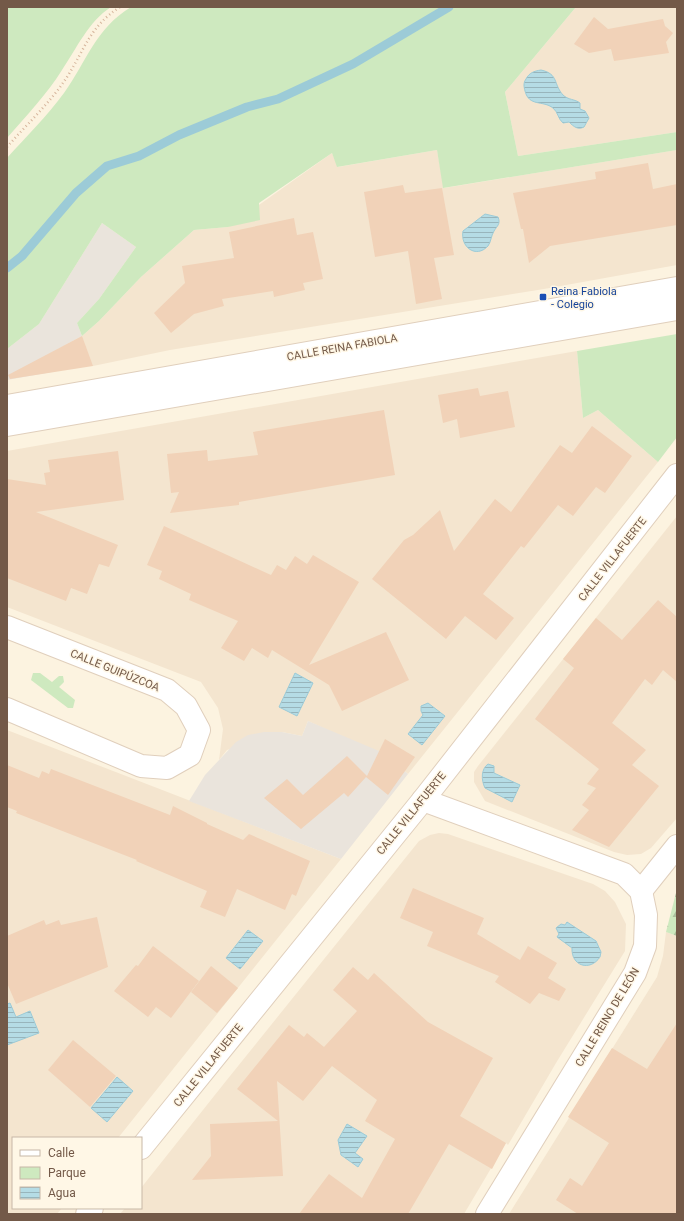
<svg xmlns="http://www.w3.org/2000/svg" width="684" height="1221" viewBox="0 0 684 1221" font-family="Roboto,sans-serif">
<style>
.residential{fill:#f4e5cf}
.industrial{fill:#eae4dc}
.green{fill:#cee9bf}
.forest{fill:url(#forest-firs)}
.water{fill:url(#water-rules);stroke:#9ccbd7}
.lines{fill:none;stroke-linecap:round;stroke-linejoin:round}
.stream{stroke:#9ccbd7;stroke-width:9}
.building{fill:#f1d2b8}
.minor-casing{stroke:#e0cfbc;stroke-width:24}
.path{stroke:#d6b59c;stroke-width:2.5;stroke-dasharray:1 3;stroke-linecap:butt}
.minor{stroke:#fff;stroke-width:22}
.transit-dot{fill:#1a4fb4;stroke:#fff7e6;stroke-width:1.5}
.labels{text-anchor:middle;stroke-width:3;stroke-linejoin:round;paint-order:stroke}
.transit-label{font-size:11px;fill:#164399;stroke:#fff7e6;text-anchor:start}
.street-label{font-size:11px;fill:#735948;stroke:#fff7e6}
</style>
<defs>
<pattern id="forest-firs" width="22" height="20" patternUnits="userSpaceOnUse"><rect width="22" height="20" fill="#cee9bf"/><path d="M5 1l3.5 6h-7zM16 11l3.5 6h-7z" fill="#acc09d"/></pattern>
<pattern id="water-rules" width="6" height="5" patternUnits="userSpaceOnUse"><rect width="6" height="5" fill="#b5dce5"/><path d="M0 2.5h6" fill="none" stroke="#98b5bc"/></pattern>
</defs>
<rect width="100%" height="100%" fill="#fcf3e0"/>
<g class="residential">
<polygon points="576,7 677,7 677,132 518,156 505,92"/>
<polygon points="437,150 444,188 677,150 677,265 544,289 170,350 93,366 49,354 82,336 99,321 141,277 194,230 228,227 332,153 338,167"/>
<polygon points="577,351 583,418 598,410 658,462 408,774 389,758 308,721 302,736 282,732 227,750 219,760 223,729 218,708 201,682 7,607 7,451"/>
<polygon points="677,516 677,818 651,848 641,854 627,855 614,852 485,801 474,782 474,772 478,766"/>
<polygon points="7,730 341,859 118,1138 13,1138 13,1208 62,1208 57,1214 7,1214"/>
<polygon points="439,833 448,834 593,884 605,891 615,902 626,924 625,951 556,1063 508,1145 506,1143 464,1214 120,1214 125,1208 141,1208 141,1188 226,1081 419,841 430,835"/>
<polygon points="666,932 677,936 677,1214 509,1214 657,977 663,956"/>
</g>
<g class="industrial">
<polygon points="102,223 136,247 99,299 77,323 82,336 49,354 52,372 7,380 7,349 39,324"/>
<polygon points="308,721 379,751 408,774 341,859 189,801 205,775 236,742 248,735 264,732 282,732 302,736"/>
</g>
<g class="green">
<path d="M 7,7 L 111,7 C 88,22 77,48 62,70 C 47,94 26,116 7,138 Z"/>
<path d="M 131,7 L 576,7 L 505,92 L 518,156 L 677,132 L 677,150 L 443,188 L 437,150 L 337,167 L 332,153 L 259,203 L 260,220 L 228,227 L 194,230 L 141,277 L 99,321 L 82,336 L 77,323 L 99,299 L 136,247 L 102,223 L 39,324 L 7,349 L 7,158 C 26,137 47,116 64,93 C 87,61 95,29 131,7 Z"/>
<polygon points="677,334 677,437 658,462 598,410 583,418 577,351"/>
<polygon points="33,673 40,673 52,682 59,676 63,676 64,682 59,687 75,700 73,708 68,708 31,680"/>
</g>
<polygon class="forest" points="677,889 677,936 666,932"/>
<g class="water">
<path d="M 541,70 C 559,74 553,84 563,95 C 568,100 575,99 580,103 L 580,109 L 585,111 L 589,118 L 584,127 C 578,130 574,127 569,122 L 563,123 C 558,119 558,112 553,108 C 543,100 529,107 525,91 C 524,87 523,83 526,79 C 529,73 534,71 541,70 Z"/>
<path d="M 485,214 L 498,217 C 501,224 497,226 494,231 C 491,236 491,242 488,246 C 476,259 460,247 463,231 Z"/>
<polygon points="295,673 313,683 297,716 279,707"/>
<polygon points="428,703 445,716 422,745 408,734 423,715 421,711 421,706"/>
<path d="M 488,764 L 494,766 L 494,773 L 520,785 L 512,802 L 485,788 C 481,780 481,769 488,764 Z"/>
<path d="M 567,922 L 596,941 L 601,952 L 600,957 C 590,972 571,966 572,948 L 557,937 L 559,934 L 556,928 L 561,924 L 565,925 Z"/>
<polygon points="248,930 263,941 240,969 226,958"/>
<polygon points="10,1003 16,1017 30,1011 39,1033 7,1045 7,1004"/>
<polygon points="117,1077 133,1091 107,1122 91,1108"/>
<polygon points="347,1124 367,1136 355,1153 363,1159 358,1167 341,1155 338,1140"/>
</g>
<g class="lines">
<polyline class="stream" points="7,268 22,256 76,193 107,166 139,156 179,135 247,107 278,99 353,64 449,7"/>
</g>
<g class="building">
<polygon points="594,17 608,29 663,19 665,26 673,33 666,42 669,53 614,61 611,49 589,53 574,44"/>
<polygon points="648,163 653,189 677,184 677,225 550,246 529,263 523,229 521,229 513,193 596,179 595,172"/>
<polygon points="403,185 405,193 442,188 454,255 434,258 442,299 416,304 408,251 375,257 364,192"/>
<polygon points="294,218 297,235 313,232 323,279 303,283 305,290 274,297 273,291 222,299 224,306 194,314 171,333 154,313 185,283 182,266 234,258 229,232"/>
<polygon points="82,336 93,366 10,379 8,375"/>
<polygon points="478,388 480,396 508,391 515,427 460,438 457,419 443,423 438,395"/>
<polygon points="384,410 395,475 239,502 239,505 170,513 179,492 171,493 167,454 207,450 208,461 258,455 253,432"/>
<polygon points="592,426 632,456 605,493 596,487 573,516 558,505 524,548 521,546 483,594 514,618 496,640 465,616 446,639 372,579 404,540 413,535 440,510 454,551 495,499 511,512 560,445 572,453"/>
<polygon points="118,451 124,500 36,512 118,545 109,567 99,564 87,594 71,588 66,601 7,578 7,479 46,485 44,473 50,472 48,460"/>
<polygon points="164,526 271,575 277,565 286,570 295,556 307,564 313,555 359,582 309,665 386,632 409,680 342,711 329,685 272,650 268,658 252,648 244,661 221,648 238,621 189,600 191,594 159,579 162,571 147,565"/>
<polygon points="658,600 677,617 677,682 663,670 652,685 645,679 612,723 646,750 632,765 659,786 609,847 572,830 589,810 582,805 596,788 587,784 599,769 535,719 574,668 563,659 596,618 622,640"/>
<polygon points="385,739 415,757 388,795 366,777 348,797 344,793 301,829 264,798 287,779 303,795 347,756 367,776"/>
<polygon points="7,765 39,778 42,771 49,774 51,769 170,815 173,806 207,823 207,824 243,840 249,834 310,861 296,896 292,894 285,910 237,889 225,917 200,907 207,891 136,861 137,860 16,813 17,811 7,807"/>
<polygon points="413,888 484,918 477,934 520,960 528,946 557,963 548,978 566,989 559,1001 539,993 530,1004 495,982 499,976 427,946 433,932 400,918"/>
<polygon points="97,917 108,967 16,1004 7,983 7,936 44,920 46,925 59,920 61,925"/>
<polygon points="153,946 199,981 171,1018 156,1007 148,1017 114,991 136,965 138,966"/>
<polygon points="211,966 238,988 217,1013 191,992"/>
<polygon points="353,967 368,980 374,973 428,1022 493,1058 460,1116 506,1143 492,1169 449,1144 408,1214 299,1214 329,1174 362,1198 395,1139 365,1121 377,1100 332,1066 303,1101 277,1081 283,1176 192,1180 211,1156 210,1124 278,1121 237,1089 289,1025 304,1037 307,1033 324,1047 357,1011 333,990"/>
<polygon points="677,1023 677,1214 578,1214 556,1200 570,1178 582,1186 609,1143 568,1117 612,1048 647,1069"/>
<polygon points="73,1040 116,1076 90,1107 48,1070"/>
</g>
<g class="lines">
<g class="minor-casing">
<g id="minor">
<polyline points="7,406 677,288"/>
<polyline points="7,425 677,309"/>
<polyline points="7,627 167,690 186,706 199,730 190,755 167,768 141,766 7,709"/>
<polyline points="423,800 624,874 641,891 646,915 645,946 635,973 487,1214"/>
<polyline points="641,891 677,846"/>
<polyline points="141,1148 423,800 677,475"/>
<polyline points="87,1214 92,1208"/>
</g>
</g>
<path class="path" d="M 7,147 C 27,124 51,102 67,77 C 85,49 90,26 120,7"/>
<use href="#minor" class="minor"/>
</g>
<rect class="transit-dot" x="539" y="293" width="8" height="8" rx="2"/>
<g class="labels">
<g class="transit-label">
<text x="551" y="295">Reina Fabiola<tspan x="551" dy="13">- Colegio</tspan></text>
</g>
<g class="street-label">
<text transform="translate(342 347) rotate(-10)" y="4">CALLE REINA FABIOLA</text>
<text transform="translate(612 559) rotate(-52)" y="4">CALLE VILLAFUERTE</text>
<text transform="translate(115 670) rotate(22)" y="4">CALLE GUIPÚZCOA</text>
<text transform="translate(411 813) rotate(-51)" y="4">CALLE VILLAFUERTE</text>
<text transform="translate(607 1017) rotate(-59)" y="4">CALLE REINO DE LEÓN</text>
<text transform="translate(208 1065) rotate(-51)" y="4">CALLE VILLAFUERTE</text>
</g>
</g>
<rect width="684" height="1221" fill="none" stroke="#735948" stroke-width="16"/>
<rect x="12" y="1137" width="130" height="72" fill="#fff7e6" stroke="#c7b8a7"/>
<rect x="20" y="1150" width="20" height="6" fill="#ffffff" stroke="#c7b8a7"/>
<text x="48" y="1157" font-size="12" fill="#735948">Calle</text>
<rect x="20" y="1167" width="20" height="12" fill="#cee9bf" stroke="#c7b8a7"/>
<text x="48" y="1177" font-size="12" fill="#735948">Parque</text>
<rect x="20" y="1187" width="20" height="12" fill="url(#water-rules)" stroke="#c7b8a7"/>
<text x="48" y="1197" font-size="12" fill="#735948">Agua</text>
</svg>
